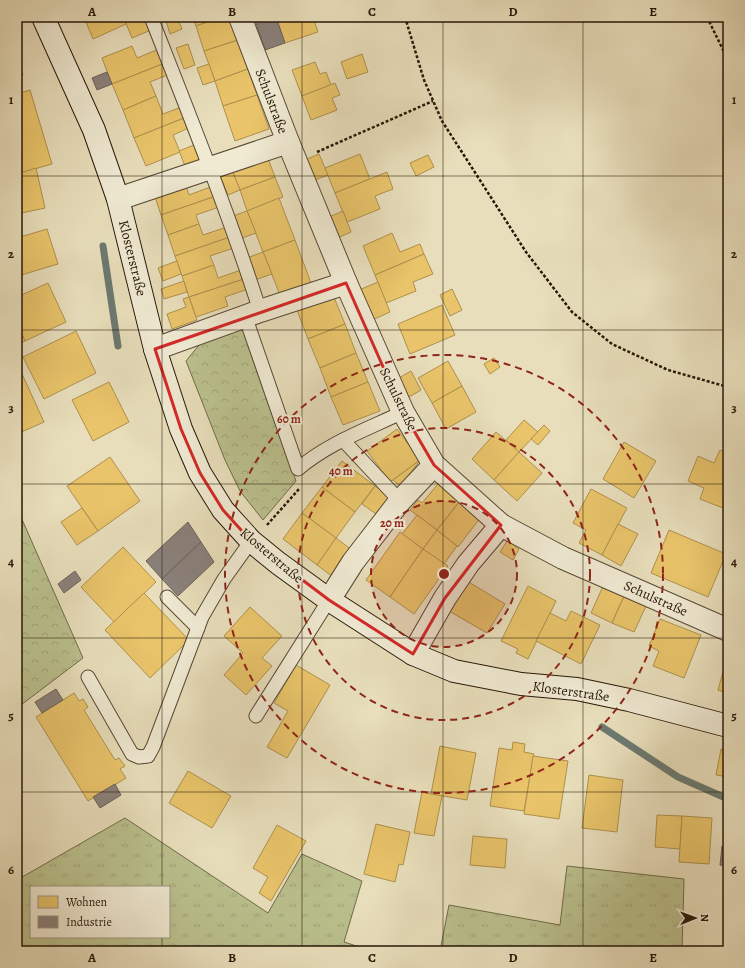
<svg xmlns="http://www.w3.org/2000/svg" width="745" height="968" viewBox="0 0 745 968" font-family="Alegreya,serif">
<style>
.grass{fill:url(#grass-tufts);stroke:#706b4a;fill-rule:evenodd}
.forest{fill:url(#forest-crowns);stroke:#706b4a}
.homes{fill:#e9c46a;stroke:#ae904d}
.industry{fill:#8a817c;stroke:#6c6159}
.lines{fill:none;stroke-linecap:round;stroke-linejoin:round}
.stream{stroke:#6b7971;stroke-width:7}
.lane-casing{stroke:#564835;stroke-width:15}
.street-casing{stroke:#564835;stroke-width:24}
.secondary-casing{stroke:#261608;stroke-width:24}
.path{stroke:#261608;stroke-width:2.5;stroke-dasharray:3 2;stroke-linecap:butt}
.lane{stroke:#f0ead3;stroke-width:13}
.street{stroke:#f0ead3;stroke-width:22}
.secondary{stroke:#f0ead3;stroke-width:22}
.marked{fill:none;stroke:#d62828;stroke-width:3;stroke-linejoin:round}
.grid{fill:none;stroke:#261608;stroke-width:1;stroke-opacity:0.55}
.ring{fill:none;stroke:#8f2418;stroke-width:2;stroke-dasharray:7 5}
.labels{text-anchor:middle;stroke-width:4;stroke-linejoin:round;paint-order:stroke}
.street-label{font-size:14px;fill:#261608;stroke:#f0ead3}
.centre{fill:#8f2418;stroke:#f0ead3;stroke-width:2}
.ring-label{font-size:12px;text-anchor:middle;font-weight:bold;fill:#8f2418;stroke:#f0ead3;stroke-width:4;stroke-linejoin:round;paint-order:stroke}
.neatline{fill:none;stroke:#261608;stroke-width:1.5}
.grid-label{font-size:13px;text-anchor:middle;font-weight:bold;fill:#261608}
</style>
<defs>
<pattern id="grass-tufts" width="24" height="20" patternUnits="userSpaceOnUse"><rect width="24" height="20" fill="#bac08d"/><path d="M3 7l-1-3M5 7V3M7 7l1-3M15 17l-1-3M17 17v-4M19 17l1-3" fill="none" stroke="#a0a478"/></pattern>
<pattern id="forest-crowns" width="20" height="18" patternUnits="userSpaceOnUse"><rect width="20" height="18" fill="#bac08d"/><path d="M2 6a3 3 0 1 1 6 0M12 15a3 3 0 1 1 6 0" fill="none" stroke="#a0a478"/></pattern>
</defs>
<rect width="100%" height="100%" fill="#e8debb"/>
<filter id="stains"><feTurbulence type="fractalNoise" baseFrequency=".005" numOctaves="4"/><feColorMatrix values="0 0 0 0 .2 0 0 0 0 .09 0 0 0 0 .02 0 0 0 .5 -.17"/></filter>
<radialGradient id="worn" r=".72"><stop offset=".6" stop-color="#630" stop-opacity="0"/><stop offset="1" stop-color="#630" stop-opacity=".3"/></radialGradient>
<g class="grass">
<path d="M 125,818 L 268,913 L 302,854 L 362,881 L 344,942 L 372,951 L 17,951 L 17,880 ZM 31,887 L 169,887 L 169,937 L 31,937 Z"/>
<polygon points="567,866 684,879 682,951 440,951 449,905 560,925"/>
</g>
<g class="forest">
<polygon points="242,327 296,481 263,520 240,491 225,460 186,361 199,345"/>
<polygon points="17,508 83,658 17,708"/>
</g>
<g class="homes">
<polygon points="84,17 123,17 126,24 93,39"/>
<polygon points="135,17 146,17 151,30 132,38 125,21"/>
<polygon points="165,17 177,17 182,29 170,34"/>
<polygon points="193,17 222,17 196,26"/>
<polygon points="222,17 231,17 238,40 204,51 196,26"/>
<polygon points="276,17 322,17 314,20 318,32 285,43"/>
<polygon points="238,40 248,69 215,81 204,51"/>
<polygon points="188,44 195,65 184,69 176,48"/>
<polygon points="132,46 137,58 159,49 165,63 112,84 102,58"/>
<polygon points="362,54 368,72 347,79 341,62"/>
<polygon points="17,59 23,75 17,77"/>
<polygon points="315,62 320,74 326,72 331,85 302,96 292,70"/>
<polygon points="165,63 170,74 150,82 156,96 123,110 112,84"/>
<polygon points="209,64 215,81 203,85 197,68"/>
<polygon points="248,69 257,95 223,106 215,81"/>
<polygon points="335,83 340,95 332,98 337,110 311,120 302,96"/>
<polygon points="30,90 52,164 17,174 17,94"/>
<polygon points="257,95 269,129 235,141 223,106"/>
<polygon points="156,96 163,114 184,106 189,116 134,138 123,110"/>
<polygon points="189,116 193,126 173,135 180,152 146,166 134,138"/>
<polygon points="199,143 205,158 185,166 179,151"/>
<polygon points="319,154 328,175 315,180 307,159"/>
<polygon points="360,154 370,179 335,193 325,168"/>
<polygon points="428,155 434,167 416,176 410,163"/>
<polygon points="267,156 275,177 240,190 232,170"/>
<polygon points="36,168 45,208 17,214 17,174"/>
<polygon points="232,170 240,190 228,195 220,175"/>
<polygon points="387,172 393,189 375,196 380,209 347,222 335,193"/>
<polygon points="275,177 283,197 247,211 240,190"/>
<polygon points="185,183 189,195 213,186 216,196 161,215 154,194"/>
<polygon points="216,196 219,207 196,215 199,224 168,235 161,215"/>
<polygon points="279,198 295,240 263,252 247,211"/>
<polygon points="247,211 256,233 242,238 233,216"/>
<polygon points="343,211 351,232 337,238 329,217"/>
<polygon points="199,224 203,235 227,227 230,237 175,256 168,235"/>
<polygon points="47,229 58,264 18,276 17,272 17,238"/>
<polygon points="392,233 400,252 420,244 424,254 375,275 363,246"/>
<polygon points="230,237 234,248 210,256 214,265 182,276 175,256"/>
<polygon points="295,240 311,283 280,295 263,252"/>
<polygon points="263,252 272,274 255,280 247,258"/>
<polygon points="424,254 433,274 413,282 416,291 386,303 375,275"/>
<polygon points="177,261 181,274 163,281 158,268"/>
<polygon points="214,265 218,278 241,270 244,279 189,297 182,276"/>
<polygon points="244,279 248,289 225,297 228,306 196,317 189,297"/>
<polygon points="184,281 187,292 164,299 161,289"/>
<polygon points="378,282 390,312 372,320 359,290"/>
<polygon points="48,283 66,322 25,341 17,323 17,297"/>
<polygon points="452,289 462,310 450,316 440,295"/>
<polygon points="333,295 345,324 308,339 297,310"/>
<polygon points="189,297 197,320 172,329 167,314 186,307 183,299"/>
<polygon points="442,305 455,335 410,354 398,324"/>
<polygon points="17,323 25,341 17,344"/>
<polygon points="345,324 356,353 320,368 308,339"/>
<polygon points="76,331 96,373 44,399 23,357"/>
<polygon points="356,353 368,382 331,397 320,368"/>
<polygon points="494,358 500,367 490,374 484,364"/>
<polygon points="448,361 462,386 432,403 418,378"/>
<polygon points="17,363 44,422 17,434"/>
<polygon points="411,371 421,390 409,397 399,378"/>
<polygon points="109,382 129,422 93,441 72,400"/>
<polygon points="368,382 380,411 343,425 331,397"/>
<polygon points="462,386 476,412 446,429 432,403"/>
<polygon points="524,420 538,432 519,452 506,440"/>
<polygon points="544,425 550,431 538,445 531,439"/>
<polygon points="397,429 420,460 390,482 367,451"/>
<polygon points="496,432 519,452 494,480 472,459"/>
<polygon points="624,442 656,461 634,498 603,479"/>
<polygon points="720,450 728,454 728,510 700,499 704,488 688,481 698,456 714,463"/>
<polygon points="519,452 542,473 517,501 494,480"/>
<polygon points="110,457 140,501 98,531 67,486"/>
<polygon points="420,460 401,487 393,480"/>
<polygon points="342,461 375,486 355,512 322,487"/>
<polygon points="438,484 460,501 437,530 410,510 418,500 422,503"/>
<polygon points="375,486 392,499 379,516 362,504"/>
<polygon points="322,487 355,512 336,538 302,513"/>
<polygon points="591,489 627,508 602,555 579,543 586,530 573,523"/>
<polygon points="460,501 481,517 458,547 437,530"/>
<polygon points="82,508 98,531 77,545 61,522"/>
<polygon points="302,513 336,538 317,565 283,539"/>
<polygon points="417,515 437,530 423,549 402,534"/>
<polygon points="618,524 638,534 621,566 602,555"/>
<polygon points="437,530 457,546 444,564 423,549"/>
<polygon points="669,530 726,554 708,597 651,573"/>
<polygon points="400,532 423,549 390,597 366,580"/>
<polygon points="336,538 353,551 333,577 317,565"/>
<polygon points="507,541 519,549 513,560 500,552"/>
<polygon points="123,547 156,582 114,622 81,587"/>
<polygon points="423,549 448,566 414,614 390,597"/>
<polygon points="467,581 505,604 487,633 449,611"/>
<polygon points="604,584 625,594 612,623 591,613"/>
<polygon points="528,586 556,601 528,659 516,653 518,649 501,641"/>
<polygon points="144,593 189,640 150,678 105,630"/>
<polygon points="625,594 647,604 634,632 612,623"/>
<polygon points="250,607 282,636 262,658 272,666 246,695 224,675 243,653 224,636"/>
<polygon points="571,611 600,625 581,664 536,641 550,613 566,621"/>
<polygon points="660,619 701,635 684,678 653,666 659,651 649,646"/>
<polygon points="728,654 728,693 718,690"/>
<polygon points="296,665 330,685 287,758 267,747 288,711 274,703"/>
<polygon points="74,693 79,701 83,699 88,707 84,710 115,760 119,758 125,766 120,769 126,778 88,801 36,717"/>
<polygon points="513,742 525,744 524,752 534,754 524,811 490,806 499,748 512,750"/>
<polygon points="440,746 476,753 467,800 431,794"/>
<polygon points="721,749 728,750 728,777 716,775"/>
<polygon points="533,756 568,761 559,819 524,814"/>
<polygon points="188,771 231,796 212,828 169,803"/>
<polygon points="589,775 623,780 617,832 582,828"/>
<polygon points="422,792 442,796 434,836 414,833"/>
<polygon points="657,815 682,816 680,849 655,847"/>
<polygon points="682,816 712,818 709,864 679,862"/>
<polygon points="376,824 410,832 403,865 399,864 395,882 364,874"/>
<polygon points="277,825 306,841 271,901 259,893 268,877 253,868"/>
<polygon points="473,836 507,839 505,868 470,865"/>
<rect x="727" y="895" width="1" height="55"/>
</g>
<g class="industry">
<polygon points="263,17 276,17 285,43 265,50 255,20"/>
<polygon points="107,72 112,84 97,90 92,78"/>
<polygon points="188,522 201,542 162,579 146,561"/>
<polygon points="201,542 214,562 178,596 162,579"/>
<polygon points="75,571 81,580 64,593 58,584"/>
<polygon points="56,689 63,700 42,713 35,702"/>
<polygon points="115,784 121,795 100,808 93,797"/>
<polygon points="722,846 728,846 728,866 720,865"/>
</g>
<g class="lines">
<g class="stream">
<polyline points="103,246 118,346"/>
<polyline points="602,727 678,777 728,799"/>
</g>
<g class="lane-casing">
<g id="lane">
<path d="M 151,17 C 189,114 228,211 260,311"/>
<path d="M 245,316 L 298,469 C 328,443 368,429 403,412"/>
<polyline points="343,440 400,501"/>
<polyline points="167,597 198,628"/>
<polyline points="88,677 132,754 139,757 148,756 153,747 202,617 224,579 251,541"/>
<polyline points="256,716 329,600"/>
</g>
</g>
<g class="street-casing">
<g id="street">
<polyline points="240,17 288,142 346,283 403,412 434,465 501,525 563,558 728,630"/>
<polyline points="118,199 288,142"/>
<polyline points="155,349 260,311 346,283"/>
<polyline points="329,600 353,562 400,501 434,465"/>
<polyline points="413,654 445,598 468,564 501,525"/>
</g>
</g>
<g class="secondary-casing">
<polyline id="secondary" points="43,17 94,130 118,199 155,349 181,429 200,473 223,510 251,541 278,563 329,600 413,654 454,671 521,684 577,689 629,700 728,726"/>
</g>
<g class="path">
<polyline points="405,17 424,80 442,121 526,252 572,312 612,344 668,370 728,387"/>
<polyline points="707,17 728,60"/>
<polyline points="317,152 433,101"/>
<polyline points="267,525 299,489"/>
</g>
<use href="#lane" class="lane"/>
<use href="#street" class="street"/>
<use href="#secondary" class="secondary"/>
</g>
<path class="marked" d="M 346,283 L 403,412 L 434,465 L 501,525 L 445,598 L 413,654 L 329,600 L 251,541 L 223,510 L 200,473 L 181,429 L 155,349 Z"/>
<path class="grid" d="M 162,17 L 162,887M 302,17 L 302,951M 443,17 L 443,951M 583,17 L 583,951M 17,176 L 728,176M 17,330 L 728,330M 17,484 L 728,484M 17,638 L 728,638M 17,792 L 728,792M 162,937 L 162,951"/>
<circle cx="444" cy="574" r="73" fill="#8f2418" fill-opacity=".12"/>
<g class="ring">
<circle cx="444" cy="574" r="73"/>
<circle cx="444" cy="574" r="146"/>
<circle cx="444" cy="574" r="219"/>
</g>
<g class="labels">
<g class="street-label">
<text transform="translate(272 101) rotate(69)" y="5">Schulstraße</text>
<text transform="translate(133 258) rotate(76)" y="5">Klosterstraße</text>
<text transform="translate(399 399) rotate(64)" y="5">Schulstraße</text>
<text transform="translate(272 555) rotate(40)" y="5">Klosterstraße</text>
<text transform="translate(656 598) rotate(24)" y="5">Schulstraße</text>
<text transform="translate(571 691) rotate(8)" y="5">Klosterstraße</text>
</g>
</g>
<circle cx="444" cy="574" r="6" class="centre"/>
<g class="ring-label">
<text x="289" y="423">60 m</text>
<text x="341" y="475">40 m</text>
<text x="392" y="527">20 m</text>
</g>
<rect width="745" height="968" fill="none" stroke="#e8debb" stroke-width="44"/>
<rect x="30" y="886" width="140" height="52" fill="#f0ead3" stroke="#9f9582"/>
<rect x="38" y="896" width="20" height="12" fill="#e9c46a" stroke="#9f9582"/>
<text x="66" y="906" font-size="12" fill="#261608">Wohnen</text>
<rect x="38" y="916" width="20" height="12" fill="#8a817c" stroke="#9f9582"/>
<text x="66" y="926" font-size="12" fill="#261608">Industrie</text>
<g transform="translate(695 918) rotate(89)" stroke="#f0ead3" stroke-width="3" paint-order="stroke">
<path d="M0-3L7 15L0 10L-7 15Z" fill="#261608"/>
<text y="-6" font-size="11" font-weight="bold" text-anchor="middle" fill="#261608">N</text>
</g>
<rect x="22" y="22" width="701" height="924" class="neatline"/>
<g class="grid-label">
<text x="92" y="16">A</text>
<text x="232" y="16">B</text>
<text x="372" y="16">C</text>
<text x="513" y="16">D</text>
<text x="653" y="16">E</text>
<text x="11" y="104">1</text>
<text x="734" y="104">1</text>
<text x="11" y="258">2</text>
<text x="734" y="258">2</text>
<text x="11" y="412">3</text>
<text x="734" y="412">3</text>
<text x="11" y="566">4</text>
<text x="734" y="566">4</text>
<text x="11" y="720">5</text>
<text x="734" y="720">5</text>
<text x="11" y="874">6</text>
<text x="734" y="874">6</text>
<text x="92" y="962">A</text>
<text x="232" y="962">B</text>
<text x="372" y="962">C</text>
<text x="513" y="962">D</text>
<text x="653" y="962">E</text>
</g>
<rect width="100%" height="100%" filter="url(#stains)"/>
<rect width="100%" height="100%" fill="url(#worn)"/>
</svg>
